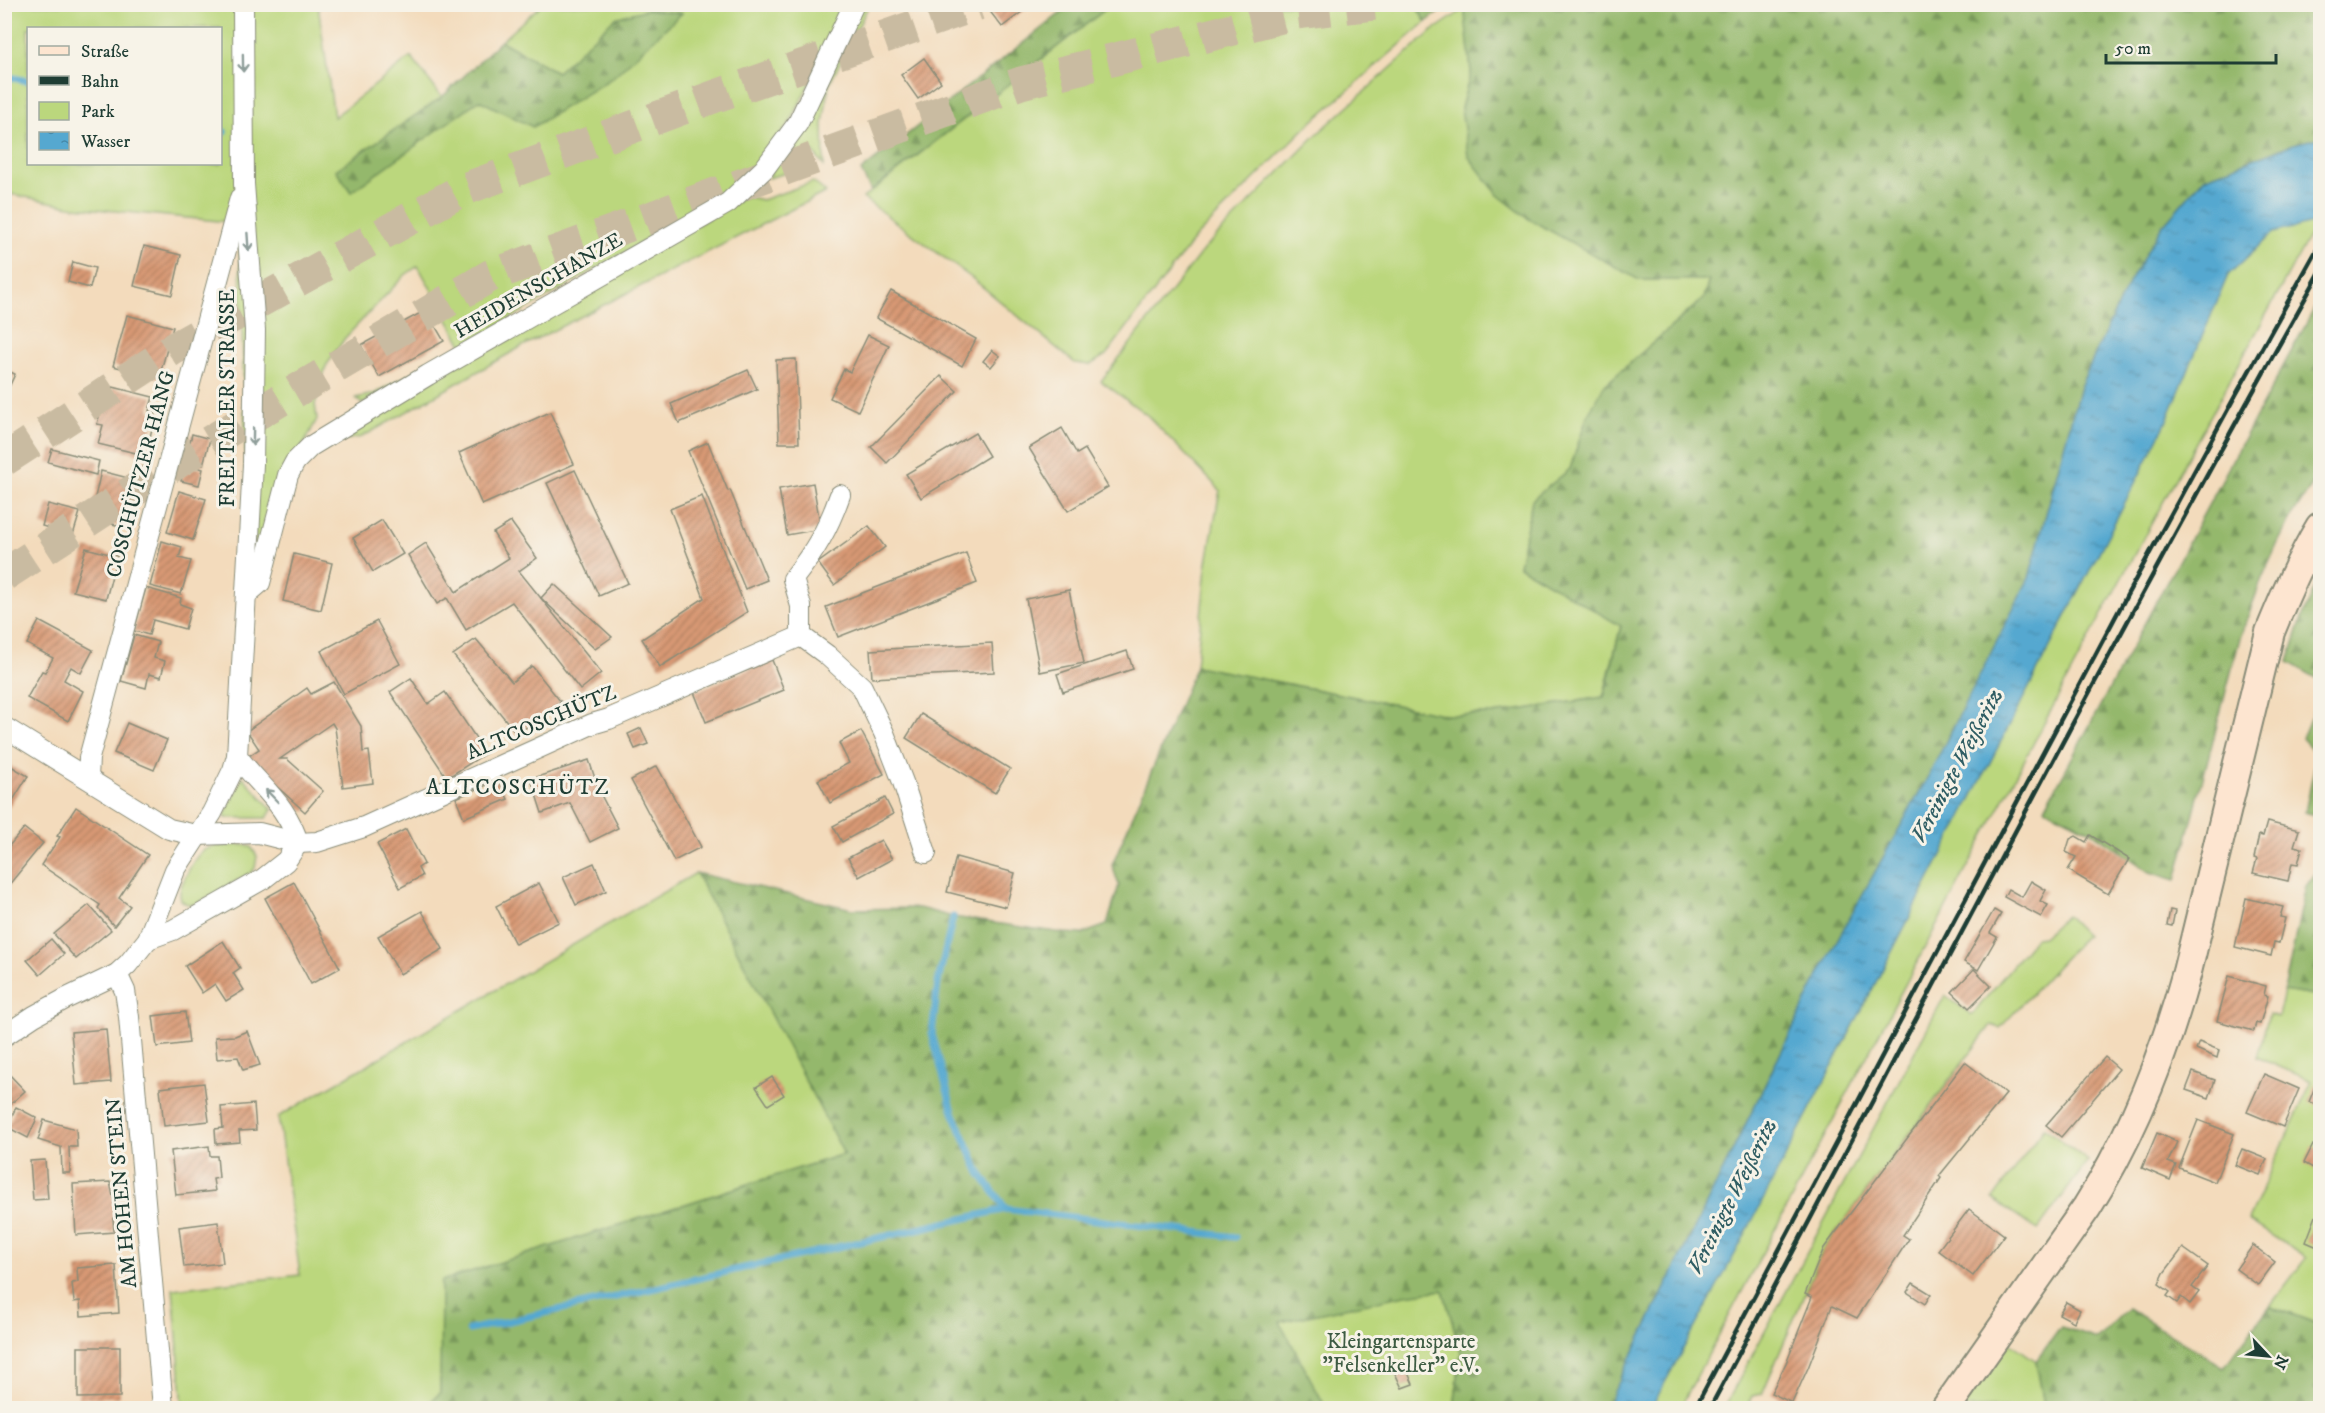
<svg xmlns="http://www.w3.org/2000/svg" width="2325" height="1413" viewBox="0 0 2325 1413" font-family="'IM FELL DW Pica',serif">
<style>
.green{fill:#bbd77d;stroke:#6d8a58;stroke-width:1.5;fill-rule:evenodd}
.forest{fill:url(#forest-firs);stroke:#5a7a50;stroke-width:1.5}
.water{fill:url(#water-ripples);stroke:#3a7282;stroke-width:1.5}
.lines{fill:none;stroke-linecap:round;stroke-linejoin:round}
.stream{stroke:#55a8d0;stroke-width:7}
.building{fill:url(#building-hatch)}
.highway-tunnel{stroke:#c9bba1;stroke-width:33;stroke-dasharray:33 16;stroke-linecap:butt}
.street-casing{stroke:#898c78;stroke-width:22}
.secondary-casing{stroke:#898c78;stroke-width:32}
.street{stroke:#fff;stroke-width:20}
.secondary{stroke:#fde5d0;stroke-width:28}
.rail{stroke:#1f3d34;stroke-width:4.5}
.oneway{stroke:#8f9e9a}
.labels{text-anchor:middle;stroke-width:6;stroke-linejoin:round;paint-order:stroke}
.street-label{font-size:21px;fill:#1f3d34;stroke:#f7f3e8}
.park-label{font-size:21px;fill:#3e5c43;stroke:#f7f3e8}
.water-label{font-size:22px;font-style:italic;fill:#2f5d63;stroke:#f7f3e8}
.neighbourhood-label{font-size:22px;letter-spacing:1.5px;fill:#1f3d34;stroke:#f7f3e8}
</style>
<defs>
<pattern id="forest-firs" width="22" height="20" patternUnits="userSpaceOnUse" patternTransform="scale(1.5)"><rect width="22" height="20" fill="#94b86c"/><path d="M5 1l3.5 6h-7zM16 11l3.5 6h-7z" fill="#78975a"/></pattern>
<pattern id="water-ripples" width="26" height="14" patternUnits="userSpaceOnUse" patternTransform="scale(1.5)"><rect width="26" height="14" fill="#55a8d0"/><path d="M2 4q2-2 4 0t4 0M15 11q2-2 4 0t4 0" fill="none" stroke="#468aaa"/></pattern>
<pattern id="building-hatch" width="6" height="6" patternUnits="userSpaceOnUse" patternTransform="scale(1.5)"><rect width="6" height="6" fill="#d89974"/><path d="M-1 1l2-2M0 6l6-6M5 7l2-2" fill="none" stroke="#af7e60"/></pattern>
</defs>
<rect width="100%" height="100%" fill="#f7f3e8"/>
<filter id="ink" filterUnits="userSpaceOnUse"><feTurbulence type="fractalNoise" baseFrequency=".0167" numOctaves="2"/><feDisplacementMap in="SourceGraphic" scale="12" xChannelSelector="R" yChannelSelector="G"/><feConvolveMatrix kernelMatrix="1 2 1 2 8 2 1 2 1" color-interpolation-filters="sRGB"/></filter>
<filter id="wash" filterUnits="userSpaceOnUse"><feTurbulence type="fractalNoise" baseFrequency=".008" numOctaves="4" result="noise"/><feDisplacementMap in="SourceGraphic" scale="24" xChannelSelector="R" yChannelSelector="G"/><feGaussianBlur stdDeviation="1.35" result="paint"/><feColorMatrix in="noise" values="0 0 0 0 0 0 0 0 0 0 0 0 0 0 0 0 0 1.4 0 .05"/><feComposite in="paint" operator="in"/></filter>
<g filter="url(#wash)">
<rect width="100%" height="100%" fill="#f3dbbc"/>
<g class="green">
<path d="M 5,5 L 318,5 L 334,117 L 411,57 L 442,97 L 336,170 L 351,192 L 479,100 L 533,127 L 616,18 L 557,73 L 501,41 L 541,5 L 847,5 L 791,121 L 738,187 L 362,404 L 356,398 L 374,394 L 462,345 L 418,266 L 405,275 L 345,338 L 326,366 L 315,404 L 317,419 L 303,446 L 258,561 L 246,472 L 239,223 L 75,207 L 11,194 L 5,208 ZM 28,28 L 220,28 L 220,164 L 28,164 Z"/>
<polygon points="861,5 869,5 829,85 823,124 824,166 813,152 793,160 790,172 768,178"/>
<polygon points="1111,5 1415,5 1426,22 1305,128 1194,239 1106,355 1090,365 1075,363 973,279 863,198"/>
<polygon points="1466,8 1471,72 1461,108 1639,280 1709,279 1704,298 1604,386 1587,417 1570,469 1532,501 1519,566 1621,625 1603,697 1493,714 1447,715 1196,666 1206,568 1220,490 1147,415 1101,381 1204,249 1315,136 1432,31"/>
<polygon points="813,182 826,192 521,347 362,437 325,443 746,196 762,200"/>
<polygon points="2318,220 2116,588 1680,1408 1651,1408 1737,1250 2164,427 2228,275 2273,233"/>
<polygon points="243,777 272,809 267,818 225,818 225,814"/>
<path d="M 245,845 L 251,847 L 257,856 L 255,868 L 252,872 L 196,904 L 187,904 L 181,900 C 178,892 181,885 185,878 C 202,841 207,847 245,845 Z"/>
<polygon points="696,873 844,1154 442,1281 440,1393 424,1408 183,1408 173,1289 300,1275 278,1117"/>
<polygon points="2066,915 2086,935 2000,1028 1991,1025 1824,1248 1762,1394 1752,1396 1746,1408 1724,1408 1945,995 1972,1015 2035,938 2043,937"/>
<polygon points="2284,991 2320,997 2320,1031 2319,1032 2320,1033 2320,1325 2270,1306 2306,1258 2248,1220 2312,1081 2257,1057 2269,1014 2278,1017"/>
<polygon points="2044,1128 2088,1161 2038,1230 1993,1199"/>
<polygon points="1443,1290 1461,1352 1454,1408 1326,1408 1279,1322 1405,1294"/>
<polygon points="1999,1335 2036,1361 2044,1404 2041,1408 1949,1408"/>
</g>
<g class="forest">
<polygon points="1071,5 1111,5 871,191 861,171"/>
<polygon points="1415,5 1449,5 1426,22"/>
<polygon points="1464,5 2320,5 2320,138 2293,144 2204,178 2160,229 2124,292 2080,387 2029,578 1930,773 1829,955 1606,1408 1454,1408 1461,1352 1443,1290 1405,1295 1280,1322 1326,1408 424,1408 440,1393 441,1281 844,1154 696,873 852,909 919,908 953,917 1063,933 1082,934 1107,925 1119,885 1112,865 1196,666 1447,715 1493,714 1604,697 1621,626 1519,566 1532,500 1570,469 1587,417 1604,386 1704,298 1709,280 1639,280 1529,219 1498,195 1468,156 1461,108 1471,72"/>
<polygon points="647,9 682,13 612,78 533,127 479,100 351,192 336,170 442,97 501,41 557,72 615,18"/>
<polygon points="2320,298 2320,473 2292,516 2277,545 2262,578 2240,638 2176,880 2150,872 2089,830 2045,808"/>
<polygon points="2320,576 2320,680 2288,662 2302,618"/>
<polygon points="2320,695 2320,817 2305,812 2317,755 2302,738"/>
<polygon points="2320,867 2320,997 2284,991 2306,886"/>
<polygon points="2270,1306 2320,1325 2320,1408 2041,1408 2044,1404 2036,1361 2061,1327 2097,1339 2128,1308 2224,1367"/>
</g>
<polygon class="water" points="2320,138 2320,221 2273,233 2228,275 2164,427 1737,1250 1651,1408 1606,1408 1829,955 1930,773 2029,578 2080,387 2124,292 2160,229 2204,178 2293,144"/>
<g class="lines">
<g class="stream">
<polyline points="4,76 28,81"/>
<polyline points="220,131 224,132"/>
<polyline points="953,917 938,982 932,1034 953,1112 980,1173 1006,1209"/>
<polyline points="469,1330 1006,1209 1235,1237"/>
</g>
</g>
<g id="blocks">
<g class="building">
<polygon points="995,4 1025,4 1027,8 1002,27 988,9"/>
<polygon points="924,58 941,82 918,99 901,75"/>
<polygon points="144,246 181,255 172,295 134,286"/>
<polygon points="73,262 95,268 90,288 68,282"/>
<polygon points="891,291 976,339 962,366 876,318"/>
<polygon points="426,310 444,341 379,377 361,345"/>
<polygon points="127,315 173,327 159,378 113,366"/>
<polygon points="868,335 889,345 858,411 830,398 844,369 850,372"/>
<polygon points="992,350 1000,356 991,367 983,361"/>
<polygon points="796,359 799,443 779,443 776,360"/>
<polygon points="4,369 15,374 4,398"/>
<polygon points="748,370 757,389 679,423 671,404"/>
<polygon points="941,376 957,391 887,463 871,447"/>
<polygon points="113,387 153,397 149,411 156,412 150,437 144,435 140,454 98,444 103,425 97,424 104,400 110,401"/>
<polygon points="550,412 574,464 482,505 459,453"/>
<polygon points="1062,428 1077,454 1085,449 1108,487 1068,511 1029,448"/>
<polygon points="975,433 989,456 921,498 906,474"/>
<polygon points="192,434 210,439 203,465 185,461"/>
<polygon points="708,442 728,491 730,490 767,580 745,589 688,451"/>
<polygon points="52,449 99,461 96,475 48,462"/>
<polygon points="186,464 203,469 199,485 181,481"/>
<polygon points="575,470 628,583 599,596 547,483"/>
<polygon points="101,471 136,480 125,527 90,519"/>
<polygon points="813,483 821,529 787,535 779,489"/>
<polygon points="179,491 206,499 193,540 167,532"/>
<polygon points="702,496 747,612 660,667 642,639 704,598 670,509"/>
<polygon points="48,504 80,512 73,535 42,526"/>
<polygon points="382,520 403,554 373,572 353,538"/>
<polygon points="511,522 537,558 519,571 601,673 580,690 512,602 466,630 447,598 437,604 408,555 426,543 456,592 509,558 493,533"/>
<polygon points="869,526 885,547 834,585 818,563"/>
<polygon points="162,541 182,547 179,558 191,561 181,594 150,586"/>
<polygon points="86,548 117,556 106,599 73,591"/>
<polygon points="966,553 977,583 838,637 826,607"/>
<polygon points="294,554 332,563 321,610 283,601"/>
<polygon points="554,584 612,637 595,649 541,598"/>
<polygon points="146,588 181,598 180,604 191,608 185,629 153,620 149,635 134,631"/>
<polygon points="1069,590 1084,663 1040,672 1026,599"/>
<polygon points="39,621 93,650 81,673 71,667 64,680 83,691 68,721 27,698 42,671 45,672 53,658 27,644"/>
<polygon points="377,621 400,664 344,694 321,651"/>
<polygon points="134,635 158,642 154,658 165,661 161,677 149,674 146,688 121,681"/>
<polygon points="476,639 512,682 532,666 561,702 517,734 453,655"/>
<polygon points="992,643 994,672 872,678 870,650"/>
<polygon points="1127,651 1133,669 1063,692 1057,674"/>
<polygon points="772,660 784,690 706,722 694,692"/>
<polygon points="411,678 428,704 445,692 486,753 447,778 390,692"/>
<polygon points="334,682 361,726 363,752 369,751 373,783 343,787 335,728 332,723 280,759 287,759 323,791 305,812 262,773 249,756 259,749 247,731 307,688 311,694"/>
<polygon points="921,714 1010,769 995,793 906,738"/>
<polygon points="127,723 167,740 154,770 114,753"/>
<polygon points="641,728 648,744 635,749 628,734"/>
<polygon points="861,731 884,774 830,803 818,780 849,763 839,743"/>
<polygon points="589,760 599,791 618,828 590,842 570,803 542,813 531,779"/>
<polygon points="4,762 28,776 7,810 4,808"/>
<polygon points="657,766 701,847 674,861 631,780"/>
<polygon points="499,780 508,799 464,818 456,798"/>
<polygon points="885,798 893,814 842,842 833,826"/>
<polygon points="76,807 148,855 119,898 130,906 114,926 98,908 100,905 41,865 60,837 57,836"/>
<polygon points="2267,822 2299,830 2294,846 2302,848 2298,864 2292,863 2288,881 2253,873 2257,859 2254,858 2259,835 2263,836"/>
<polygon points="24,828 43,843 4,891 4,852"/>
<polygon points="406,829 424,864 418,868 422,876 400,888 377,844"/>
<polygon points="2090,835 2129,859 2108,894 2068,870 2076,857 2066,852 2070,839 2076,836 2086,842"/>
<polygon points="881,840 892,859 859,877 848,858"/>
<polygon points="956,857 1015,873 1006,907 947,892"/>
<polygon points="594,863 606,891 576,905 563,877"/>
<polygon points="2031,881 2046,890 2040,901 2048,905 2041,917 2004,897 2008,889 2022,897"/>
<polygon points="294,882 340,968 311,984 265,898"/>
<polygon points="539,883 559,922 515,944 496,906"/>
<polygon points="2246,898 2283,907 2280,917 2285,918 2279,943 2274,942 2271,956 2235,947"/>
<polygon points="89,905 111,930 76,959 54,934"/>
<polygon points="1994,910 2001,914 1990,933 1997,937 1978,970 1964,962"/>
<polygon points="2170,910 2175,911 2172,926 2167,925"/>
<polygon points="422,911 443,949 400,974 378,936"/>
<polygon points="51,939 64,954 40,975 27,960"/>
<polygon points="223,941 240,968 233,973 244,990 226,1001 215,984 202,993 185,966"/>
<polygon points="1974,969 1991,986 1969,1008 1952,992"/>
<polygon points="2229,976 2266,986 2264,995 2268,996 2260,1024 2256,1023 2254,1031 2217,1021"/>
<polygon points="185,1012 189,1043 157,1047 153,1016"/>
<polygon points="106,1029 111,1082 76,1085 71,1032"/>
<polygon points="247,1031 260,1065 243,1070 238,1057 217,1059 215,1037 235,1036"/>
<polygon points="2199,1042 2219,1050 2217,1058 2196,1049"/>
<polygon points="2105,1057 2119,1069 2061,1137 2046,1125"/>
<polygon points="1965,1062 2006,1094 1939,1176 1941,1178 1903,1235 1909,1239 1857,1318 1832,1306 1808,1368 1792,1403 1771,1393 1786,1363 1812,1297 1805,1294 1824,1248"/>
<polygon points="2193,1072 2215,1080 2209,1098 2186,1090"/>
<polygon points="8,1073 25,1091 4,1110 4,1076"/>
<polygon points="2264,1074 2299,1089 2283,1127 2247,1112"/>
<polygon points="772,1077 784,1095 768,1105 756,1087"/>
<polygon points="204,1083 209,1121 164,1126 160,1088"/>
<polygon points="2316,1084 2320,1086 2320,1106 2309,1102"/>
<polygon points="254,1104 256,1130 239,1131 240,1142 216,1144 215,1129 223,1128 221,1107"/>
<polygon points="16,1107 37,1118 28,1138 7,1127"/>
<polygon points="44,1120 76,1129 77,1147 69,1147 70,1173 62,1173 61,1147 38,1140"/>
<polygon points="2198,1120 2234,1134 2215,1182 2179,1168"/>
<polygon points="2157,1133 2177,1142 2168,1162 2176,1165 2170,1180 2142,1168"/>
<polygon points="2313,1145 2320,1149 2320,1172 2304,1163"/>
<polygon points="209,1146 210,1156 217,1156 219,1178 213,1179 215,1191 176,1195 171,1151"/>
<polygon points="2242,1149 2267,1159 2260,1175 2235,1165"/>
<polygon points="45,1160 48,1199 33,1200 30,1161"/>
<polygon points="110,1182 115,1206 116,1217 113,1218 114,1232 76,1235 73,1184"/>
<polygon points="1969,1209 2004,1235 1973,1276 1938,1250"/>
<polygon points="2316,1216 2320,1218 2320,1248 2306,1242"/>
<polygon points="218,1222 223,1263 184,1267 179,1227"/>
<polygon points="2253,1245 2275,1262 2258,1285 2236,1269"/>
<polygon points="2183,1248 2208,1266 2192,1287 2199,1292 2190,1304 2181,1297 2177,1303 2167,1296 2170,1292 2159,1284 2164,1273"/>
<polygon points="116,1265 119,1313 81,1316 80,1301 74,1302 72,1283 78,1282 77,1268"/>
<polygon points="1913,1283 1931,1294 1925,1304 1907,1292"/>
<polygon points="2066,1302 2080,1310 2074,1322 2059,1314"/>
<polygon points="78,1347 120,1347 120,1397 78,1398"/>
<polygon points="1405,1366 1413,1384 1402,1388 1394,1371"/>
</g>
</g>
</g>
<g filter="url(#ink)">
<use href="#blocks" fill-opacity="0" stroke="#898c78" stroke-width="1.5"/>
<g class="lines">
<g class="highway-tunnel">
<polyline points="4,460 173,349 462,190 716,96 978,4"/>
<polyline points="4,575 201,447 490,276 1021,83 1297,13 1374,4"/>
</g>
<g class="street-casing">
<g id="street">
<polyline points="246,595 260,583 288,475 295,462 311,446 428,375 728,203 764,169 798,123 854,4"/>
<polyline points="801,636 827,655 862,687 884,733 903,782 926,853"/>
<path d="M 801,636 L 801,606 L 793,579 C 815,551 828,529 840,495"/>
<polyline points="4,727 169,829 196,835 259,833 298,843 317,842 364,827 592,724 609,719 801,636"/>
<polyline points="88,778 89,758 240,198"/>
<path d="M 148,939 L 173,930 L 263,879 L 286,861 L 298,843 C 288,805 259,786 237,756"/>
<polyline points="117,974 125,991 129,1017 163,1408"/>
<polyline points="4,1036 34,1016 67,998 117,974 128,964 148,939 175,870 212,813 233,770 237,756 253,464 255,330 244,184 243,4"/>
</g>
</g>
<g class="secondary-casing">
<path id="secondary" d="M 1946,1408 L 2087,1207 C 2133,1134 2164,1056 2187,972 L 2270,632 C 2285,595 2300,560 2320,527"/>
</g>
<use href="#street" class="street"/>
<use href="#secondary" class="secondary"/>
<g class="rail">
<polyline points="1695,1408 2127,595 2233,400 2320,244"/>
<path d="M 1710,1408 C 1912,1029 2109,646 2320,272"/>
</g>
</g>
<defs><path id="oneway-shaft" d="M-6 0H5M1.5-3L5.5 0L1.5 3" fill="none" stroke-width="1.6" stroke-linecap="round" stroke-linejoin="round" transform="scale(1.5)"/></defs>
<g class="oneway">
<use href="#oneway-shaft" transform="translate(243 63) rotate(89)"/>
<use href="#oneway-shaft" transform="translate(248 242) rotate(86)"/>
<use href="#oneway-shaft" transform="translate(253 437) rotate(91)"/>
<use href="#oneway-shaft" transform="translate(272 796) rotate(-134)"/>
</g>
</g>
<g class="labels">
<g class="street-label">
<text transform="translate(538 285) rotate(-30)" y="7">HEIDENSCHANZE</text>
<text transform="translate(227 398) rotate(-90)" y="7">FREITALER STRASSE</text>
<text transform="translate(140 474) rotate(-75)" y="7">COSCHÜTZER HANG</text>
<text transform="translate(541 722) rotate(-23)" y="7">ALTCOSCHÜTZ</text>
<text transform="translate(121 1193) rotate(-95)" y="7">AM HOHEN STEIN</text>
</g>
<g class="park-label">
<text x="1401" y="1348">Kleingartensparte<tspan x="1401" dy="24">"Felsenkeller" e.V.</tspan></text>
</g>
<g class="water-label">
<text transform="translate(1956 765) rotate(-62)" y="8">Vereinigte Weißeritz</text>
<text transform="translate(1731 1196) rotate(-63)" y="8">Vereinigte Weißeritz</text>
</g>
<g class="neighbourhood-label">
<text x="518" y="794">ALTCOSCHÜTZ</text>
</g>
</g>
<rect width="2325" height="1413" fill="none" stroke="#f7f3e8" stroke-width="24"/>
<rect x="27" y="27" width="195" height="138" fill="#f7f3e8" stroke="#a1aaa0" stroke-width="1.5"/>
<rect x="39" y="46" width="30" height="9" fill="#fde5d0" stroke="#a1aaa0" stroke-width="1.5"/>
<text x="81" y="57" font-size="18" fill="#1f3d34">Straße</text>
<rect x="39" y="76" width="30" height="9" fill="#1f3d34" stroke="#a1aaa0" stroke-width="1.5"/>
<text x="81" y="87" font-size="18" fill="#1f3d34">Bahn</text>
<rect x="39" y="102" width="30" height="18" fill="#bbd77d" stroke="#a1aaa0" stroke-width="1.5"/>
<text x="81" y="117" font-size="18" fill="#1f3d34">Park</text>
<rect x="39" y="132" width="30" height="18" fill="url(#water-ripples)" stroke="#a1aaa0" stroke-width="1.5"/>
<text x="81" y="147" font-size="18" fill="#1f3d34">Wasser</text>
<g transform="translate(2268 1356) rotate(116)" stroke="#f7f3e8" stroke-width="4.5" paint-order="stroke">
<path d="M0-4.5L10 22L0 15L-10 22Z" fill="#1f3d34"/>
<text y="-9" font-size="16" font-weight="bold" text-anchor="middle" fill="#1f3d34">N</text>
</g>
<path d="M2106 54v9h170v-9" fill="none" stroke="#1f3d34" stroke-width="3"/>
<text x="2115" y="54" font-size="18" fill="#1f3d34" stroke="#f7f3e8" stroke-width="4.5" paint-order="stroke">50 m</text>
</svg>
